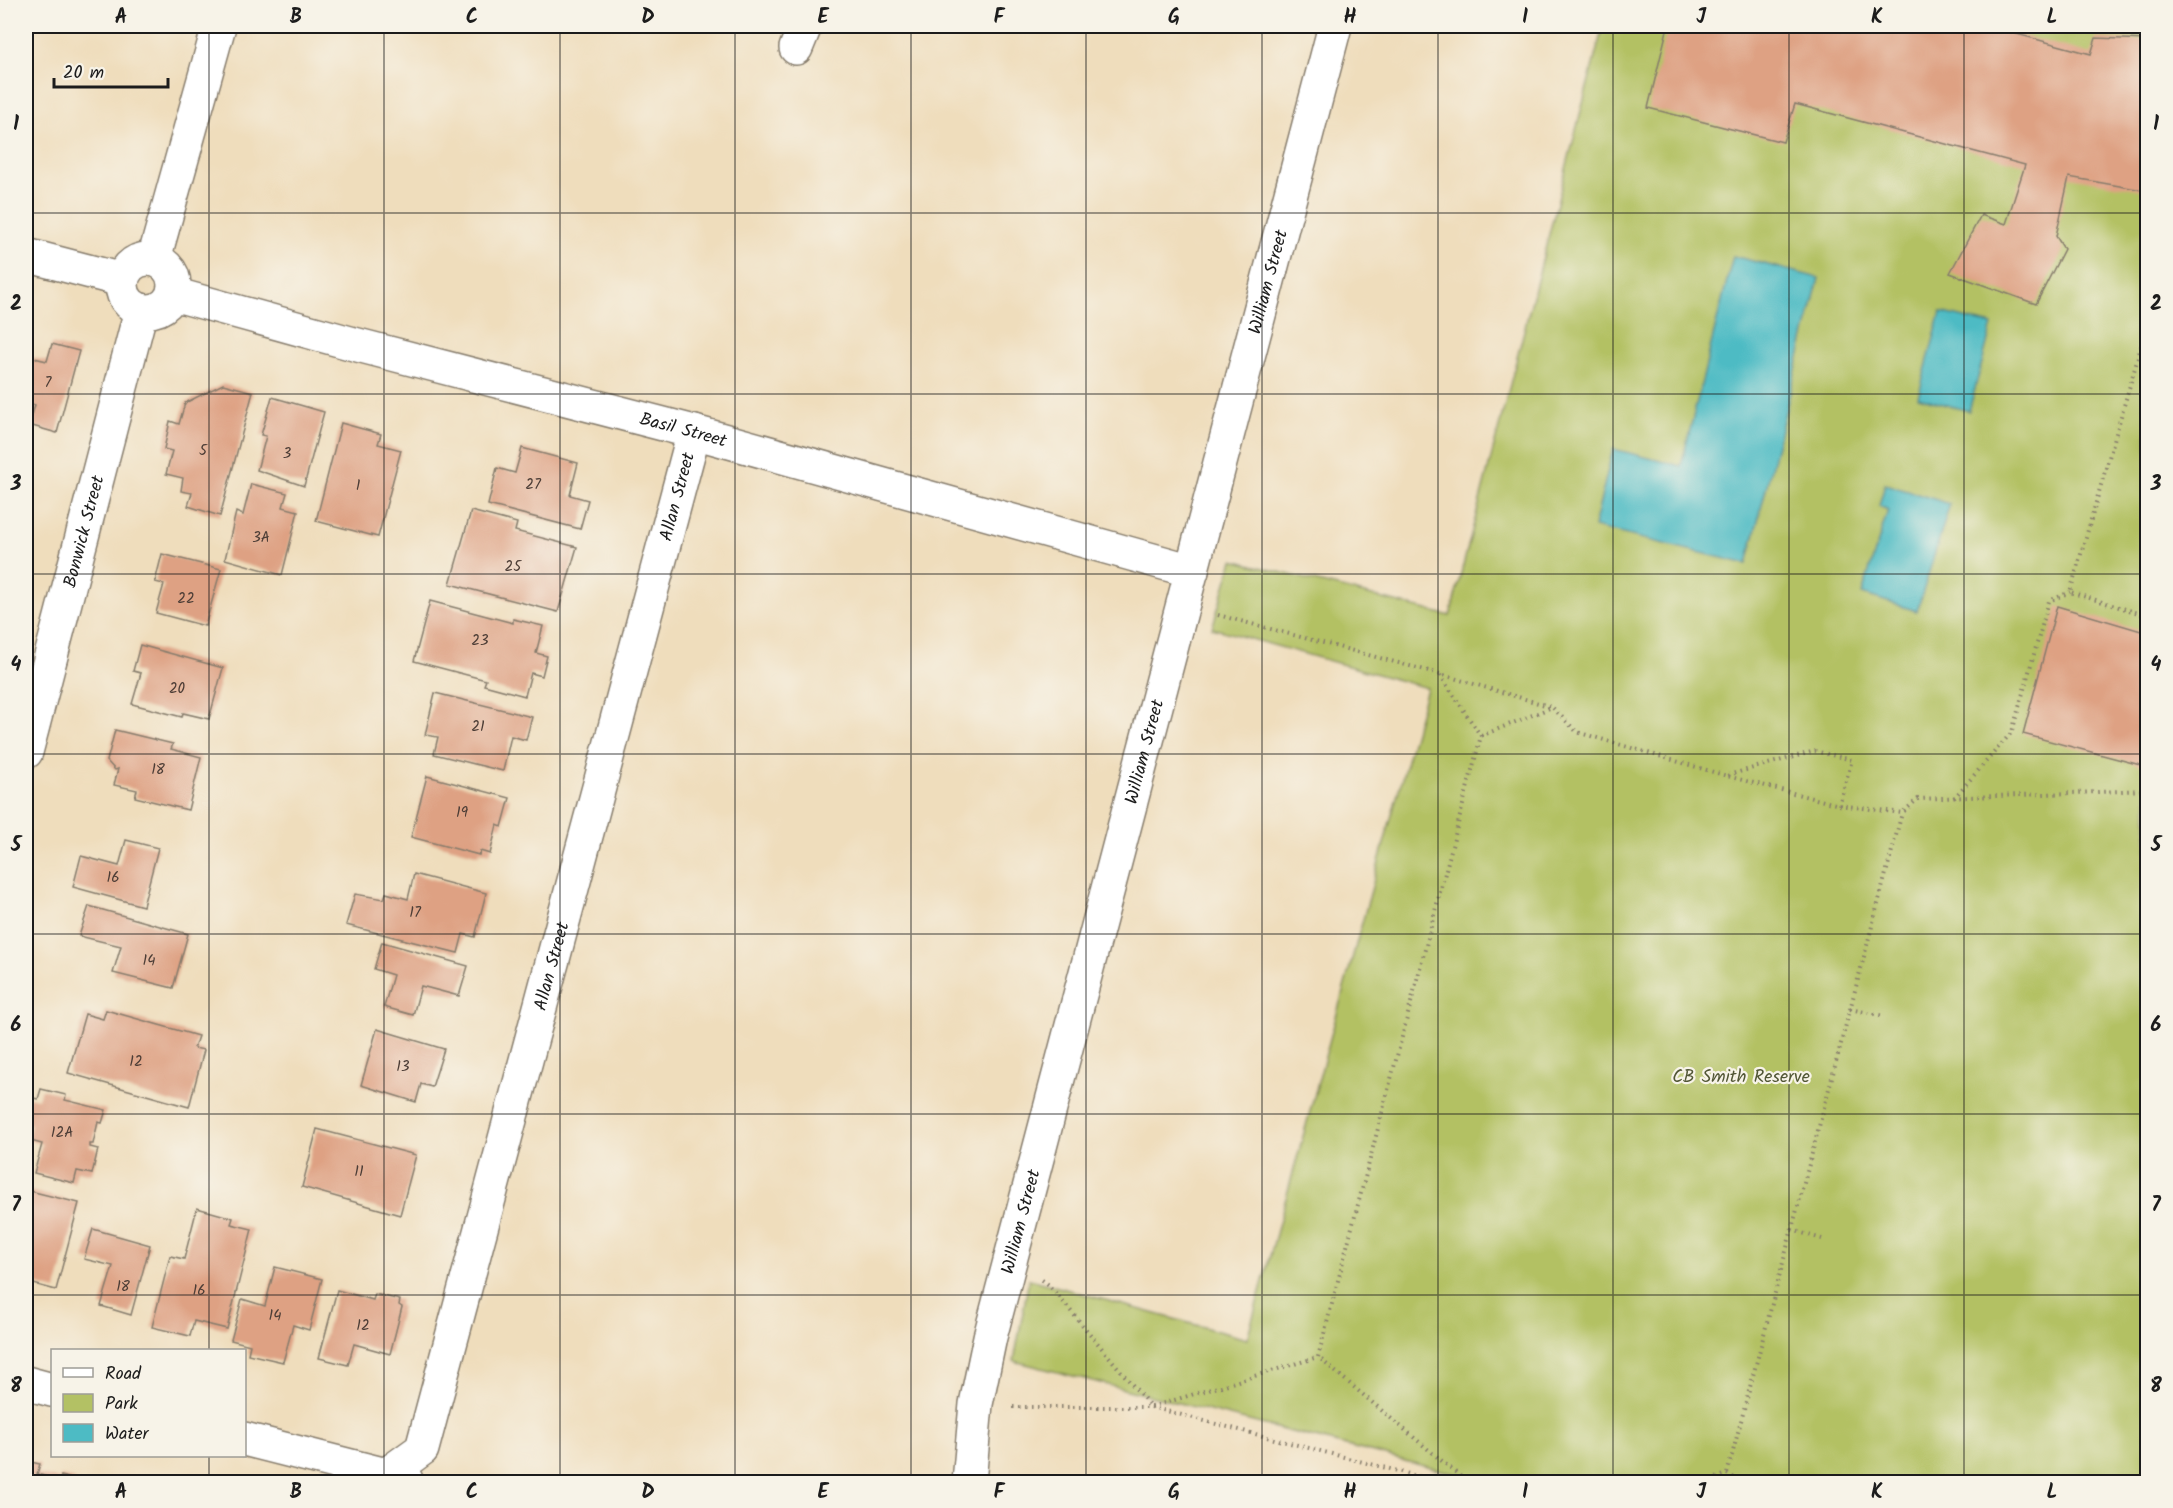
<svg xmlns="http://www.w3.org/2000/svg" width="2173" height="1508" viewBox="0 0 2173 1508" font-family="Kalam,sans-serif">
<style>
.green{fill:#b3c164;stroke:#686e40;stroke-width:1.5}
.water{fill:#4dbbc4;stroke:#346c70;stroke-width:1.5}
.building{fill:#dea183}
.lines{fill:none;stroke-linecap:round;stroke-linejoin:round}
.minor-casing{stroke:#867c6c;stroke-width:36}
.path{stroke:#867c6c;stroke-width:4;stroke-dasharray:1.5 4.5;stroke-linecap:butt}
.minor{stroke:#fff;stroke-width:33}
.grid{fill:none;stroke:#1c1c1c;stroke-width:1.5;stroke-opacity:0.55}
.labels{text-anchor:middle;stroke-width:4.5;stroke-linejoin:round;paint-order:stroke}
.number-label{font-size:15px;fill:#4c3d36}
.street-label{font-size:18px;fill:#1c1c1c;stroke:#f7f3e8}
.park-label{font-size:18px;fill:#515635;stroke:#f7f3e8}
.neatline{fill:none;stroke:#1c1c1c;stroke-width:2}
.grid-label{font-size:20px;text-anchor:middle;font-weight:bold;fill:#1c1c1c}
</style>
<rect width="100%" height="100%" fill="#f7f3e8"/>
<filter id="ink" filterUnits="userSpaceOnUse"><feTurbulence type="fractalNoise" baseFrequency=".0167" numOctaves="2"/><feDisplacementMap in="SourceGraphic" scale="12" xChannelSelector="R" yChannelSelector="G"/><feConvolveMatrix kernelMatrix="1 2 1 2 8 2 1 2 1" color-interpolation-filters="sRGB"/></filter>
<filter id="wash" filterUnits="userSpaceOnUse"><feTurbulence type="fractalNoise" baseFrequency=".008" numOctaves="4" result="noise"/><feDisplacementMap in="SourceGraphic" scale="24" xChannelSelector="R" yChannelSelector="G"/><feGaussianBlur stdDeviation="1.35" result="paint"/><feColorMatrix in="noise" values="0 0 0 0 0 0 0 0 0 0 0 0 0 0 0 0 0 1.4 0 .05"/><feComposite in="paint" operator="in"/></filter>
<g filter="url(#wash)">
<rect width="100%" height="100%" fill="#efddbc"/>
<polygon class="green" points="1603,26 2147,26 2147,1482 1487,1482 1014,1361 1029,1279 1247,1339 1427,688 1212,628 1233,560 1450,616"/>
<g class="water">
<polygon points="1733,256 1819,278 1747,564 1594,527 1613,449 1681,466"/>
<polygon points="1941,312 1992,325 1969,411 1918,397"/>
<polygon points="1885,484 1950,504 1917,611 1862,594 1888,510 1879,506"/>
</g>
<g id="blocks">
<g class="building">
<polygon points="1668,26 1987,26 2091,54 2096,38 2148,40 2148,191 2069,177 2056,236 2064,249 2036,304 1950,273 1981,215 2006,224 2025,165 1795,104 1783,142 1648,108"/>
<polygon points="52,344 79,351 57,433 29,425 35,405 26,402 26,356 47,361"/>
<polygon points="223,384 253,392 220,516 188,506 192,493 181,491 183,478 166,474 172,451 164,449 170,421 179,424 185,403"/>
<polygon points="272,397 324,412 304,486 257,470 266,436 261,435"/>
<polygon points="341,423 381,434 378,444 401,450 378,537 316,521"/>
<polygon points="522,448 578,463 570,495 588,500 580,529 488,505 497,468 515,473"/>
<polygon points="251,484 287,493 283,507 298,511 282,575 225,559 236,512 243,515"/>
<polygon points="471,511 517,523 515,531 577,547 558,612 450,584"/>
<polygon points="162,554 221,569 205,626 156,613 164,584 155,582"/>
<polygon points="430,601 513,623 513,619 543,626 536,653 547,656 542,676 531,673 525,696 484,685 486,680 414,661"/>
<polygon points="2057,606 2148,633 2148,767 2023,734"/>
<polygon points="140,645 223,668 209,719 183,713 182,717 132,704 141,673 133,671"/>
<polygon points="435,693 532,717 526,740 511,736 503,771 434,754 438,737 425,735"/>
<polygon points="115,730 173,744 171,749 201,757 188,810 135,797 137,790 114,785 118,769 115,770 107,761"/>
<polygon points="427,776 510,798 502,827 497,825 490,854 480,851 479,855 411,837"/>
<polygon points="126,840 158,848 143,906 73,887 81,856 119,866"/>
<polygon points="414,874 486,893 475,937 463,934 458,953 346,925 355,894 384,899 386,893 408,899"/>
<polygon points="89,906 188,934 173,988 113,973 121,946 79,936"/>
<polygon points="382,942 468,966 459,996 421,986 413,1015 384,1007 393,975 374,969"/>
<polygon points="106,1010 198,1036 194,1048 204,1050 189,1107 68,1073 85,1014 103,1019"/>
<polygon points="377,1029 444,1049 432,1087 421,1084 416,1102 361,1085"/>
<polygon points="41,1089 66,1095 65,1100 106,1110 102,1123 98,1122 93,1144 90,1144 90,1147 98,1149 92,1174 77,1171 74,1183 34,1173 42,1144 27,1140 31,1124 26,1123 26,1112 29,1097 38,1099"/>
<polygon points="317,1129 416,1155 400,1215 302,1187"/>
<polygon points="26,1190 79,1203 56,1290 26,1282"/>
<polygon points="197,1208 233,1218 231,1224 252,1229 227,1329 194,1321 190,1336 152,1327 170,1256 184,1259"/>
<polygon points="93,1229 150,1245 131,1315 101,1306 113,1266 84,1259"/>
<polygon points="275,1267 322,1279 309,1330 293,1325 283,1362 248,1354 250,1345 231,1340 242,1299 265,1306"/>
<polygon points="337,1290 373,1300 375,1294 400,1300 399,1305 402,1307 390,1354 354,1344 348,1365 319,1358"/>
<polygon points="26,1461 40,1464 37,1474 60,1480 61,1476 76,1480 75,1482 26,1482"/>
</g>
</g>
</g>
<g filter="url(#ink)">
<use href="#blocks" fill-opacity="0" stroke="#867c6c" stroke-width="1.5"/>
<g class="lines">
<g class="minor-casing">
<g id="minor">
<polyline points="796,48 805,26"/>
<polyline points="26,255 122,280"/>
<polyline points="154,259 219,26"/>
<circle cx="148" cy="285" r="26"/>
<path id="s1" d="M 173,294 L 350,343 L 694,432 L 1192,571"/>
<path id="s2" d="M 26,752 L 141,310"/>
<polyline points="26,1383 52,1390"/>
<polyline points="244,1439 406,1480"/>
<path id="s3" d="M 383,1482 L 386,1475 L 422,1449 L 694,432"/>
<path id="s4" d="M 969,1482 L 976,1404 L 990,1337 L 1335,26"/>
</g>
</g>
<g class="path">
<polyline points="2148,323 2070,592 2148,616"/>
<polyline points="1218,615 1440,674 1552,707 1577,732 1727,776 1839,805 1902,813 1918,799 2148,790"/>
<polyline points="1440,675 1481,736 1318,1357 1467,1482"/>
<polyline points="1481,736 1552,707"/>
<polyline points="1728,775 1815,751 1852,760 1839,805"/>
<polyline points="1954,798 2012,732 2049,601 2070,592"/>
<polyline points="1850,1009 1884,1016"/>
<polyline points="1792,1230 1822,1239"/>
<polyline points="1042,1280 1049,1285 1151,1407 1318,1357"/>
<polyline points="1013,1407 1151,1407 1440,1482"/>
<polyline points="1727,1474 1743,1482"/>
<polyline points="1705,1482 1727,1474 1902,813"/>
</g>
<use href="#minor" class="minor"/>
</g>
</g>
<path class="grid" d="M 209,26 L 209,1350M 384,26 L 384,1482M 560,26 L 560,1482M 735,26 L 735,1482M 911,26 L 911,1482M 1086,26 L 1086,1482M 1262,26 L 1262,1482M 1438,26 L 1438,1482M 1613,26 L 1613,1482M 1789,26 L 1789,1482M 1964,26 L 1964,1482M 26,213 L 2148,213M 26,394 L 2148,394M 26,574 L 2148,574M 26,754 L 2148,754M 26,934 L 2148,934M 26,1114 L 2148,1114M 26,1295 L 2148,1295M 209,1456 L 209,1482"/>
<g class="labels">
<g class="number-label">
<text x="48" y="387">7</text>
<text x="203" y="455">5</text>
<text x="287" y="458">3</text>
<text x="533" y="489">27</text>
<text x="358" y="490">1</text>
<text x="261" y="542">3A</text>
<text x="513" y="571">25</text>
<text x="186" y="603">22</text>
<text x="480" y="645">23</text>
<text x="177" y="693">20</text>
<text x="478" y="731">21</text>
<text x="158" y="774">18</text>
<text x="462" y="817">19</text>
<text x="113" y="882">16</text>
<text x="415" y="917">17</text>
<text x="149" y="965">14</text>
<text x="136" y="1066">12</text>
<text x="403" y="1071">13</text>
<text x="62" y="1137">12A</text>
<text x="359" y="1176">11</text>
<text x="123" y="1291">18</text>
<text x="199" y="1295">16</text>
<text x="275" y="1320">14</text>
<text x="363" y="1330">12</text>
</g>
<g class="street-label">
<text dy="6" stroke="none"><textPath href="#s4" startOffset="1238">William Street</textPath></text>
<text dy="6" stroke="none"><textPath href="#s1" startOffset="528">Basil Street</textPath></text>
<text dy="6" stroke="none"><textPath href="#s3" startOffset="1038">Allan Street</textPath></text>
<text dy="6" stroke="none"><textPath href="#s2" startOffset="228">Bonwick Street</textPath></text>
<text dy="6" stroke="none"><textPath href="#s4" startOffset="752">William Street</textPath></text>
<text dy="6" stroke="none"><textPath href="#s3" startOffset="552">Allan Street</textPath></text>
<text dy="6" stroke="none"><textPath href="#s4" startOffset="266">William Street</textPath></text>
</g>
<g class="park-label">
<text x="1741" y="1082">CB Smith Reserve</text>
</g>
</g>
<rect width="2173" height="1508" fill="none" stroke="#f7f3e8" stroke-width="66"/>
<rect x="51" y="1349" width="195" height="108" fill="#f7f3e8" stroke="#9f9d96" stroke-width="1.5"/>
<rect x="63" y="1368" width="30" height="9" fill="#ffffff" stroke="#9f9d96" stroke-width="1.5"/>
<text x="105" y="1379" font-size="18" fill="#1c1c1c">Road</text>
<rect x="63" y="1394" width="30" height="18" fill="#b3c164" stroke="#9f9d96" stroke-width="1.5"/>
<text x="105" y="1409" font-size="18" fill="#1c1c1c">Park</text>
<rect x="63" y="1424" width="30" height="18" fill="#4dbbc4" stroke="#9f9d96" stroke-width="1.5"/>
<text x="105" y="1439" font-size="18" fill="#1c1c1c">Water</text>
<path d="M54 78v9h114v-9" fill="none" stroke="#1c1c1c" stroke-width="3"/>
<text x="63" y="78" font-size="18" fill="#1c1c1c" stroke="#f7f3e8" stroke-width="4.5" paint-order="stroke">20 m</text>
<rect x="33" y="33" width="2107" height="1442" class="neatline"/>
<g class="grid-label">
<text x="121" y="23">A</text>
<text x="296" y="23">B</text>
<text x="472" y="23">C</text>
<text x="648" y="23">D</text>
<text x="823" y="23">E</text>
<text x="999" y="23">F</text>
<text x="1174" y="23">G</text>
<text x="1350" y="23">H</text>
<text x="1525" y="23">I</text>
<text x="1701" y="23">J</text>
<text x="1877" y="23">K</text>
<text x="2052" y="23">L</text>
<text x="16" y="130">1</text>
<text x="2156" y="130">1</text>
<text x="16" y="310">2</text>
<text x="2156" y="310">2</text>
<text x="16" y="490">3</text>
<text x="2156" y="490">3</text>
<text x="16" y="671">4</text>
<text x="2156" y="671">4</text>
<text x="16" y="851">5</text>
<text x="2156" y="851">5</text>
<text x="16" y="1031">6</text>
<text x="2156" y="1031">6</text>
<text x="16" y="1211">7</text>
<text x="2156" y="1211">7</text>
<text x="16" y="1392">8</text>
<text x="2156" y="1392">8</text>
<text x="121" y="1498">A</text>
<text x="296" y="1498">B</text>
<text x="472" y="1498">C</text>
<text x="648" y="1498">D</text>
<text x="823" y="1498">E</text>
<text x="999" y="1498">F</text>
<text x="1174" y="1498">G</text>
<text x="1350" y="1498">H</text>
<text x="1525" y="1498">I</text>
<text x="1701" y="1498">J</text>
<text x="1877" y="1498">K</text>
<text x="2052" y="1498">L</text>
</g>
</svg>
